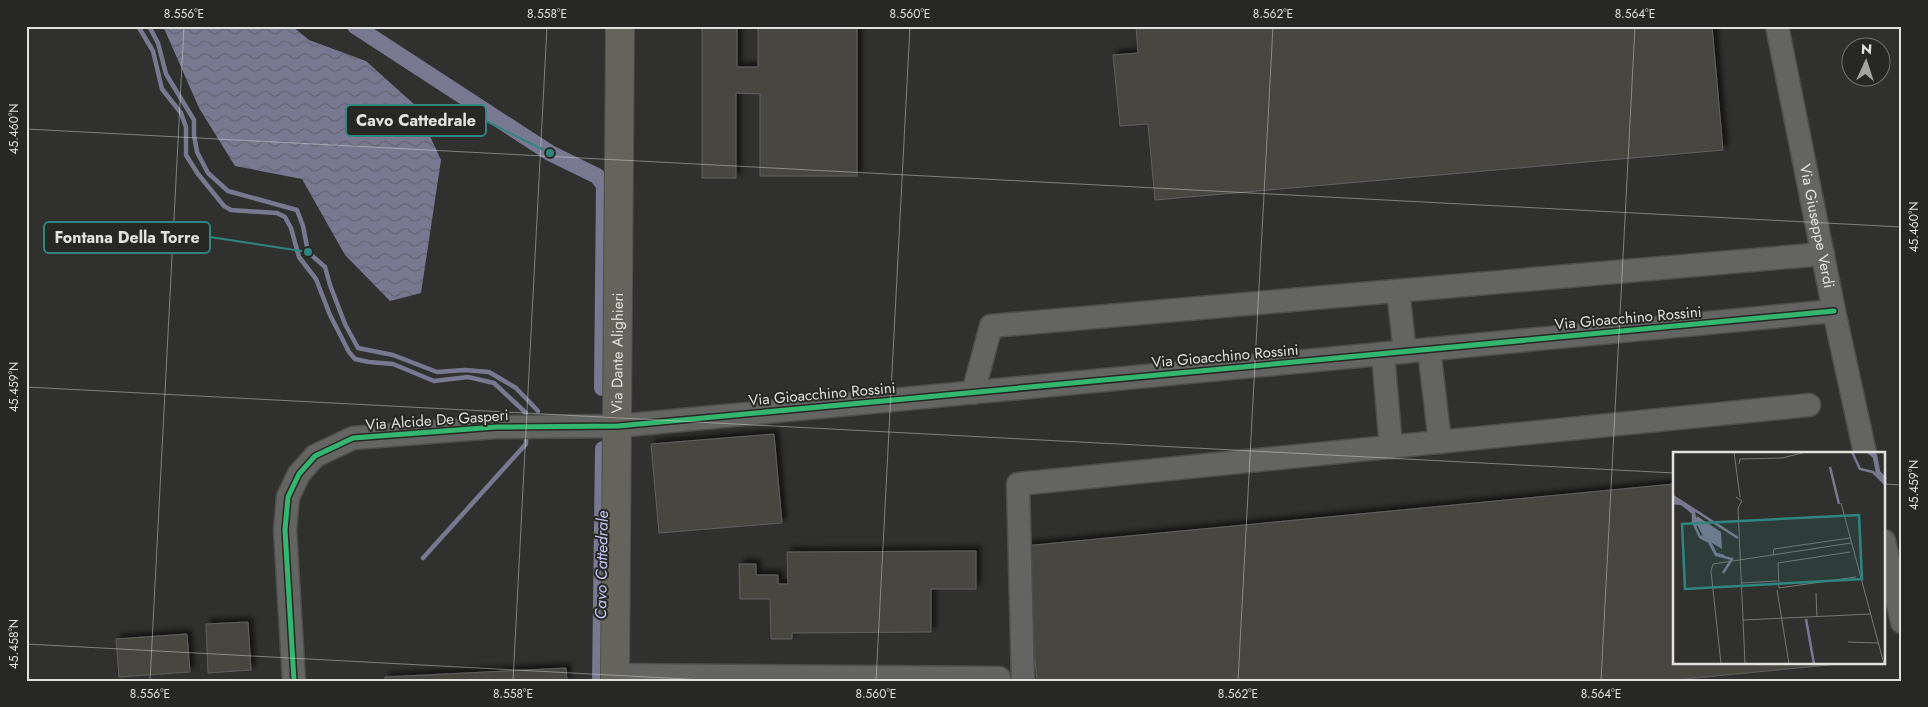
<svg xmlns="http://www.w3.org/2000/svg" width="1928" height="707" viewBox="0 0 1928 707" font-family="Jost,sans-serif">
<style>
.water{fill:url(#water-waves)}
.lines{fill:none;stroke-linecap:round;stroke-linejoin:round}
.stream{stroke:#787991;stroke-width:4.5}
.canal{stroke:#787991;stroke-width:16}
.building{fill:#474741;stroke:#60605e;filter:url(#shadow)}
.minor-casing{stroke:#4d4d4b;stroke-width:25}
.major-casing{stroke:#4d4d4b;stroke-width:30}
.minor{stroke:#646462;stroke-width:22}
.major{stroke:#64645a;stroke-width:28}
.cycleway-casing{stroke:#272823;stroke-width:8}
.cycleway{stroke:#33b770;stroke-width:5}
.ticks{fill:none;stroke:#e1e1de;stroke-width:1;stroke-opacity:0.45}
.labels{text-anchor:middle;stroke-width:4;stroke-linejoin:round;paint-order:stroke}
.street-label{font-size:15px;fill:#e1e1de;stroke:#272823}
.water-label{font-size:16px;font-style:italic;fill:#c4c6f9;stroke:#272823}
.inset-river{fill:none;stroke:#787991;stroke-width:2.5}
.inset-road{fill:none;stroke:#777774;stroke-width:1}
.view{fill:#2e867f;fill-opacity:0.15;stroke:#2e867f;stroke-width:2.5}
.inset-edge{fill:none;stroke:#e1e1de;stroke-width:2.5}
.leader{fill:none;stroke:#2e867f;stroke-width:2}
.callout-dot{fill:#2e867f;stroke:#272823;stroke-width:2}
.callout{fill:#272823;stroke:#2e867f;stroke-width:2}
.callout-label{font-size:16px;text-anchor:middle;font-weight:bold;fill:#e1e1de}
.neatline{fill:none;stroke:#e1e1de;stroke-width:2}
.ticks-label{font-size:12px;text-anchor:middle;fill:#e1e1de}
</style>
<defs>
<pattern id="water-waves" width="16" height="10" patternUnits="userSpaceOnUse" patternTransform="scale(1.25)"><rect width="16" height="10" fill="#787991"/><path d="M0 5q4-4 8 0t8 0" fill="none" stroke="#636472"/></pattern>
<filter id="shadow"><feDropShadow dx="4.5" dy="-4.5" stdDeviation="2.5" flood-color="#0009"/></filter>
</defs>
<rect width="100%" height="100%" fill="#30312e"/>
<polygon class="water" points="163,26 292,26 309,40 366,61 416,106 441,160 421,293 390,301 345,255 302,179 235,166 199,108"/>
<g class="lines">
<g class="stream">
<polyline points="138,26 153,51 162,89 181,113 186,127 186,155 198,174 224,206 231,210 277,213 285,217 291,228 299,257 316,279 330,315 349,352 355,359 369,362 393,364 434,381 468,377 494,383 526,413 526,420"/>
<polyline points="149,26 158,43 166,74 194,120 194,135 197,152 208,173 228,191 297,210 303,226 308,252 325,267 330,285 345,324 358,348 393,355 437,372 465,370 489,372 516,388 538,411"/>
<polyline points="423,558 526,444 526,432"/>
</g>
<g class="canal">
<polyline points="355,26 550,153 597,176 604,185 602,388"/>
<polyline points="600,681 603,449"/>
</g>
</g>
<g class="building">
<polygon points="702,26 737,26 737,67 758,67 758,26 857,26 857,176 760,176 760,94 736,93 736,178 702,178"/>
<polygon points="1136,26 1712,26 1723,150 1155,200 1148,124 1120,126 1113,55 1138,53"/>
<polygon points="774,434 782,523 659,533 651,444"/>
<polygon points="1674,484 1674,663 1839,664 1664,681 1037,681 1024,546"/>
<polygon points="976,551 976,589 931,589 931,632 792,633 792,639 771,639 770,599 740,599 739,564 756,564 756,575 778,575 778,584 788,584 787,552"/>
<polygon points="248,622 251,670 208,673 206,624"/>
<polygon points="187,634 190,672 119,677 116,639"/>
<polygon points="566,668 567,681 385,681 385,677"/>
</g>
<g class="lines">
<g class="minor-casing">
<g id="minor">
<path id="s1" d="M 1777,26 L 1834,311 L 1865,453"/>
<polyline points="1398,291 1405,352"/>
<polyline points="1429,349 1440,442"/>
<polyline points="1383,354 1391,447"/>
<polyline points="973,393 991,326 1823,254"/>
<polyline points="1884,541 1902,622"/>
<polyline points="615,675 999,678"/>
<polyline points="294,681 285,530 288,497 299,474 315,456 353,438 496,427 618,426 1834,311"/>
<polyline points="1023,681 1018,484 1809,405"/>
</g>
</g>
<g class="major-casing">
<g id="major">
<path id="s2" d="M 615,681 L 620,26"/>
</g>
</g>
<use href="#minor" class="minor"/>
<use href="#major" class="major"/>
<g class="cycleway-casing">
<polyline id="cycleway" points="294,681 285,530 288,497 299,474 315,456 353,438 496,427 618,426 1834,311"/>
</g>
<use href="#cycleway" class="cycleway"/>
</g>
<path class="ticks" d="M 26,129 L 1902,227M 26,387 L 1674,473M 1884,484 L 1902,485M 26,644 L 723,681M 150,681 L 184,26M 513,681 L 547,26M 876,681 L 910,26M 1238,681 L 1273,26M 1601,681 L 1635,26"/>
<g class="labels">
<g class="street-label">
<text dy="5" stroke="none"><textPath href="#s1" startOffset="204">Via Giuseppe Verdi</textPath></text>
<text transform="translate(1628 318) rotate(-5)" y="5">Via Gioacchino Rossini</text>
<text dy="5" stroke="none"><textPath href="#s2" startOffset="328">Via Dante Alighieri</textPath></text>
<text transform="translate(1225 356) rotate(-5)" y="5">Via Gioacchino Rossini</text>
<text transform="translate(822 394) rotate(-5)" y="5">Via Gioacchino Rossini</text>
<text transform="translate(437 420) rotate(-4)" y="5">Via Alcide De Gasperi</text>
</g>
<g class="water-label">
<text transform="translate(601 565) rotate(-89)" y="6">Cavo Cattedrale</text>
</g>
</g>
<g transform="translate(1673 452)">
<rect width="212" height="212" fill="#30312e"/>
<path d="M 24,64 L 48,80 L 49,97 L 31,86 L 22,69 Z" fill="#787991"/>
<path class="inset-river" d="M 179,0 L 187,17 L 200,20 L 213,33M 195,0 L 201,5 L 204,21 L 213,31M 198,0 L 203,3 L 206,20 L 213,27M 157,15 L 166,52M 0,44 L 65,86M 0,47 L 21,60 L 23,74M 0,51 L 9,52 L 20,61 L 20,70 L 27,85 L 36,90 L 43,103 L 59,107 L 50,121M 28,84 L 37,90 L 43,102 L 51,104M 133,167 L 141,212"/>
<path class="inset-road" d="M 61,0 L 67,45M 66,12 L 67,7 L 109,6 L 133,0M 63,45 L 69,49 L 65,56 L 72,212M 168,51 L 211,212M 177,100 L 105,111 L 106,136 L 183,125M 100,103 L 101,97 L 177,86M 68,131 L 104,129M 104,138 L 116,212M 143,141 L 144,165M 70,168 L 198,162M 175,190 L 205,191M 48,212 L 38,119 L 40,112 L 178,91"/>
<path class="view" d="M 186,63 L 189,127 L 12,137 L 9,72 Z"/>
<rect width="212" height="212" class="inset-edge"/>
</g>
<path class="leader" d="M550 153L486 121M308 252L210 237"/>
<g class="callout-dot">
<circle cx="550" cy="153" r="5"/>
<circle cx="308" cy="252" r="5"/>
</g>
<g class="callout">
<rect x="346" y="105" width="140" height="31" rx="5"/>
<rect x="44" y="222" width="166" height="31" rx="5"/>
</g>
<g class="callout-label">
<text x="416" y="126">Cavo Cattedrale</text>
<text x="127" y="243">Fontana Della Torre</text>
</g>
<rect width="1928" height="707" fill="none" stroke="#272823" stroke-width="55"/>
<g transform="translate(1866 62) rotate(3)"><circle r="24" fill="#272823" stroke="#71726e"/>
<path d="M0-4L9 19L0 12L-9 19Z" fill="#a3a3a0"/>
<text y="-8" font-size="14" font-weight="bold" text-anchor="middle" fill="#e1e1de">N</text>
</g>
<rect x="28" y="28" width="1872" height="652" class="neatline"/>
<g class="ticks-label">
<text x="184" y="18">8.556°E</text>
<text x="547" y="18">8.558°E</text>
<text x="910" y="18">8.560°E</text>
<text x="1273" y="18">8.562°E</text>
<text x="1635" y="18">8.564°E</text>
<text transform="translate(14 129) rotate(-90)" y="4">45.460°N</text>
<text transform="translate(1914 227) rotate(-90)" y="4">45.460°N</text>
<text transform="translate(14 387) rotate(-90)" y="4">45.459°N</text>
<text transform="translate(1914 485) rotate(-90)" y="4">45.459°N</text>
<text transform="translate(14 644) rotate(-90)" y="4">45.458°N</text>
<text x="150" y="698">8.556°E</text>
<text x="513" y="698">8.558°E</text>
<text x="876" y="698">8.560°E</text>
<text x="1238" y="698">8.562°E</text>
<text x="1601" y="698">8.564°E</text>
</g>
</svg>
